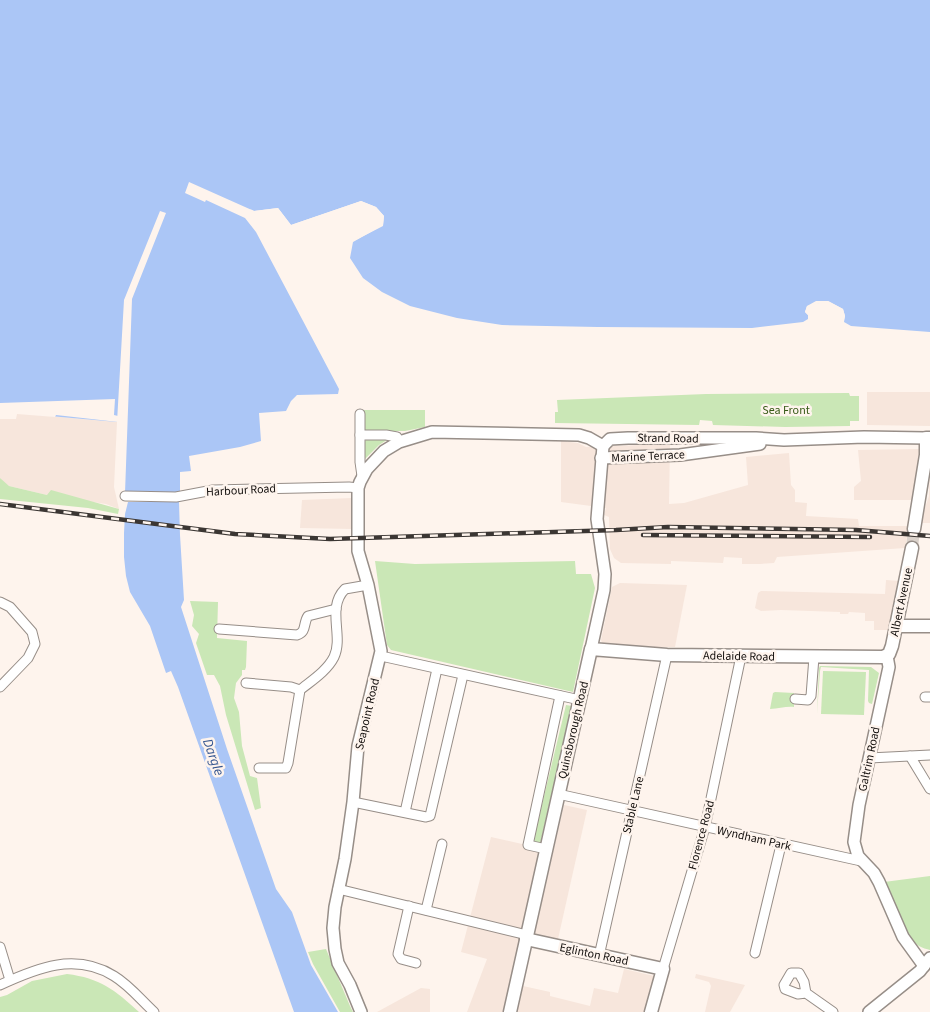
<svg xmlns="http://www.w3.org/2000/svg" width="930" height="1012" viewBox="0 0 930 1012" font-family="'Source Sans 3',sans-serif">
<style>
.built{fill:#f7e6dc}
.green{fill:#cae7b6}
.water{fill:#abc6f6}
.pier{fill:#fef4ed}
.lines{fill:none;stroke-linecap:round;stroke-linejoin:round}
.secondary-tunnel{stroke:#dbd2cb;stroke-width:12;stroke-dasharray:12 6;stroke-linecap:butt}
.minor-casing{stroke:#978e88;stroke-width:11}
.tertiary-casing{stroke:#978e88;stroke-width:14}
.secondary-casing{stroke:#978e88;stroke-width:15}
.minor{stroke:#fff;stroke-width:9}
.tertiary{stroke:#fff;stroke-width:11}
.secondary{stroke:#fff;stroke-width:12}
.rail-casing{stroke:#3b3633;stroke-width:4.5}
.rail{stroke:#fef4ed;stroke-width:2.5;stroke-dasharray:8;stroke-linecap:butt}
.labels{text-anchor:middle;stroke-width:5;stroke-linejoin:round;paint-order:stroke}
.park-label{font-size:12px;fill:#375a16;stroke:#fef4ed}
.street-label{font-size:12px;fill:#130f0d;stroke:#fef4ed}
.water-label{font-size:14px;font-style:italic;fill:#33548f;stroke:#fef4ed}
</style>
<rect width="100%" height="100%" fill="#fef4ed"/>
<g class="built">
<polygon points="867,392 930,392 930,426 867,425"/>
<polygon points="16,413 117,422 114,487 119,509 106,504 47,495 9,486 3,482 0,478 0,418"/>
<polygon points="561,441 578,443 586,447 670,444 669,504 684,503 748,485 746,457 789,453 791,485 795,490 795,502 807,503 806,516 858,519 859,526 909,526 905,548 777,557 774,563 760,564 742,564 742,558 724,557 723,563 671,561 671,564 621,563 614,558 610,549 609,517 604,515 606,508 561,502"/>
<polygon points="920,449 914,500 854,500 854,487 861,481 858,450"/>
<polygon points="930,468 930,523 920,523 929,496"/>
<polygon points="352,498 352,529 300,528 302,500"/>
<polygon points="886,580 900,581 888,630 874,630 874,621 865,621 865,613 849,612 848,614 840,614 840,612 781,610 761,611 755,608 758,593 761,591 885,594"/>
<polygon points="620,583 687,585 675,647 630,647 602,643 601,640 612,587"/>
<polygon points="564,805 587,810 558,939 534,934"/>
<polygon points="491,837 522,844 529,841 545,844 512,1012 467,1012 487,959 461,952"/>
<polygon points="624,969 654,976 644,1012 517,1012 523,986 550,992 550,996 590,1006 594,988 618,993"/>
<polygon points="696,974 745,985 730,1012 705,1012 711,986 709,982 695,978"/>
<polygon points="421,988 430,989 430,1012 377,1012"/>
</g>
<g class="green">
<polygon points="849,393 850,396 859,396 859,421 850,421 850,426 785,427 713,425 712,421 700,420 699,425 555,423 555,412 558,412 557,400 706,394"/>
<polygon points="363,410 425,410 425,427 405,431 365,431 363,427"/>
<polygon points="367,439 387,440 379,445 363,461 364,442"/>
<polygon points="0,478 9,486 47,495 51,490 119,509 118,514 88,508 0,499"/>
<polygon points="375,561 415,564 575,561 576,574 591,574 595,588 573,692 391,650 387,645"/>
<polygon points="190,601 218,602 217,638 247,641 246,667 245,670 242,670 242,675 236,683 234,698 239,712 242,746 250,776 257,778 261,808 255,810 226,715 220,686 214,675 207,675 196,643 199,634 192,626 194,615"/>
<polygon points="820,666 871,667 879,673 872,704 869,703 868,701 869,670 821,667 820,671 817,714 819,668"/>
<polygon points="823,671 866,672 864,715 821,714"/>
<path d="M 775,692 L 794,693 L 794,707 C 786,706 779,709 770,709 L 773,693 Z"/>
<polygon points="566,705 572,706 540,844 533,842"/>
<path d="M 930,876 L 930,950 C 927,949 922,948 919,946 C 902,934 891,901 884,882 Z"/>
<polygon points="326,949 350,1006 353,1012 340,1012 313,964 308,952"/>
<path d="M 67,974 C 100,978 115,990 139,1012 L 0,1012 L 0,997 L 7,995 L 32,981 Z"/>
</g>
<g class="water">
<polygon points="0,0 930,0 930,332 851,326 844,322 845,316 843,309 828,301 807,306 805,312 808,315 808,319 803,322 752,328 598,327 502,325 457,318 410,306 382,292 363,278 350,258 353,242 383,225 384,216 376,207 361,201 291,225 278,208 254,211 189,182 185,193 205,202 206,200 245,218 256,232 339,389 338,394 297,395 291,401 286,411 259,413 261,441 240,447 189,456 191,471 180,472 180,493 125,493 132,299 166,213 160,211 124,300 117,422 16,413 0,418"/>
<polygon points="128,502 179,502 180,535 184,600 181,607 227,749 276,889 292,912 311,965 338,1012 294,1012 178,687 171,671 166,673 150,626 130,592 126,576 124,557 124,533 125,514"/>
</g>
<g class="pier">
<polygon points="361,201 376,207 384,216 383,226 350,243 352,240 381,224 381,216 375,209 361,204 291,227 277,211 253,213 250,209 254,211 278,208 291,225"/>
<polygon points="816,301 828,301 843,309 845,316 843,324 841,311 827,303 817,304 809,307 807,311 810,315 808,315 805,312 807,306"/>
<polygon points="115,399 114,415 118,416 118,422 56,415 55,417 17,414 16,419 0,419 0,403"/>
</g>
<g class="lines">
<polyline class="secondary-tunnel" points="912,548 914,529"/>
<g class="minor-casing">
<g id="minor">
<polyline points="360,414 360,462 362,476"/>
<polyline points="360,435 386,435 397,437 399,442"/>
<polyline points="125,496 176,497 213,490 349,487 358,488"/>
<polyline points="0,602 10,607 32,632 35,644 28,658 0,687"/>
<path d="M 219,629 L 297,635 C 307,632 303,623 308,616 L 336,609"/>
<polyline points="381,656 580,700"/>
<polyline points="246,683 291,687 300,690"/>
<polyline points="925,697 930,697"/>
<polyline points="795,699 808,700 811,696 814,657"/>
<polyline points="910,756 930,789"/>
<polyline points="869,758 930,755"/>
<path d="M 259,768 L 286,768 L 288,763 L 300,690 C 311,681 327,671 334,657 C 344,636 326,608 345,589 L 368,585"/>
<polyline points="558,794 861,861"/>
<polyline points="353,802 426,817 430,816 463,675"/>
<polyline points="405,812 437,669"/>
<polyline points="546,849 528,845 560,696"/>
<polyline points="338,889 527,935"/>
<polyline points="409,906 398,954 401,959 416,963"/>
<polyline points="426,910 442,844"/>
<polyline points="0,947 10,980"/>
<polyline points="755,953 781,845"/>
<polyline points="599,956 667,655"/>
<polyline points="663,969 705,827 741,656"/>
<path d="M 0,985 C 37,968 75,952 114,976 C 129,985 141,1000 154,1012"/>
<polyline points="806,993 804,982 799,973 791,973 784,985 785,989 798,994 806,993 833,1012"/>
</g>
</g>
<g class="tertiary-casing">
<g id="tertiary">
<polyline points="603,446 610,439 628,438 756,438 784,440 864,437 926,438"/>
<polyline points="601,458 680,455 760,444"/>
<polyline points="591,649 604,590 605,574 597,519 603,446"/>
<polyline points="887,656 889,667 859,805 854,842 858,856 874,873 879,882 903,937 924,966"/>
<polyline points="361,1012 350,985 338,963 335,949 333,928 335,907 345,859 353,802 358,746 381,651 368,585 358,551 358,488 360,482 367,469 384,451 399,442 432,432 579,435 589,438 603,446"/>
<polyline points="869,1012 920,971 930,958"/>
</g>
</g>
<g class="secondary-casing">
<g id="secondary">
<polyline points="914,529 926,455 926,438 930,438"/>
<polyline points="897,626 930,626"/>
<polyline points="526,939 663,969 651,1012"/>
<polyline points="510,1012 591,649 667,655 883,657 889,654 892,646 912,548"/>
</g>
</g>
<use href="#minor" class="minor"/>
<use href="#tertiary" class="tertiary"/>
<use href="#secondary" class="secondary"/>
<g class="rail-casing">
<g id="rail">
<polyline points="0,504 235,534 330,539 616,530 668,527 856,530 930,536"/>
<polyline points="643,535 870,537"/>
</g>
</g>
<use href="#rail" class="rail"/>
</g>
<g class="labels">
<g class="park-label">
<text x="786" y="414">Sea Front</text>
</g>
<g class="street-label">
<text transform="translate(668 438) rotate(1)" y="4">Strand Road</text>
<text transform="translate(648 456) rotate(-3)" y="4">Marine Terrace</text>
<text transform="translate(241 490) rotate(-3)" y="4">Harbour Road</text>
<text transform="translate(901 602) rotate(-78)" y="4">Albert Avenue</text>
<text transform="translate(739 656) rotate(1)" y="4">Adelaide Road</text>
<text transform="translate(367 714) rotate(-77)" y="4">Seapoint Road</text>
<text transform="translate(573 730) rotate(-77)" y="4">Quinsborough Road</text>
<text transform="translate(869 759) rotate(-78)" y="4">Galtrim Road</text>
<text transform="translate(633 805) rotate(-77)" y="4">Stable Lane</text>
<text transform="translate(701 835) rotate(-75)" y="4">Florence Road</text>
<text transform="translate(754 838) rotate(13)" y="4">Wyndham Park</text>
<text transform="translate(594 954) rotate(12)" y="4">Eglinton Road</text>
</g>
<g class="water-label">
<text transform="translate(214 757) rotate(70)" y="5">Dargle</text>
</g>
</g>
</svg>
